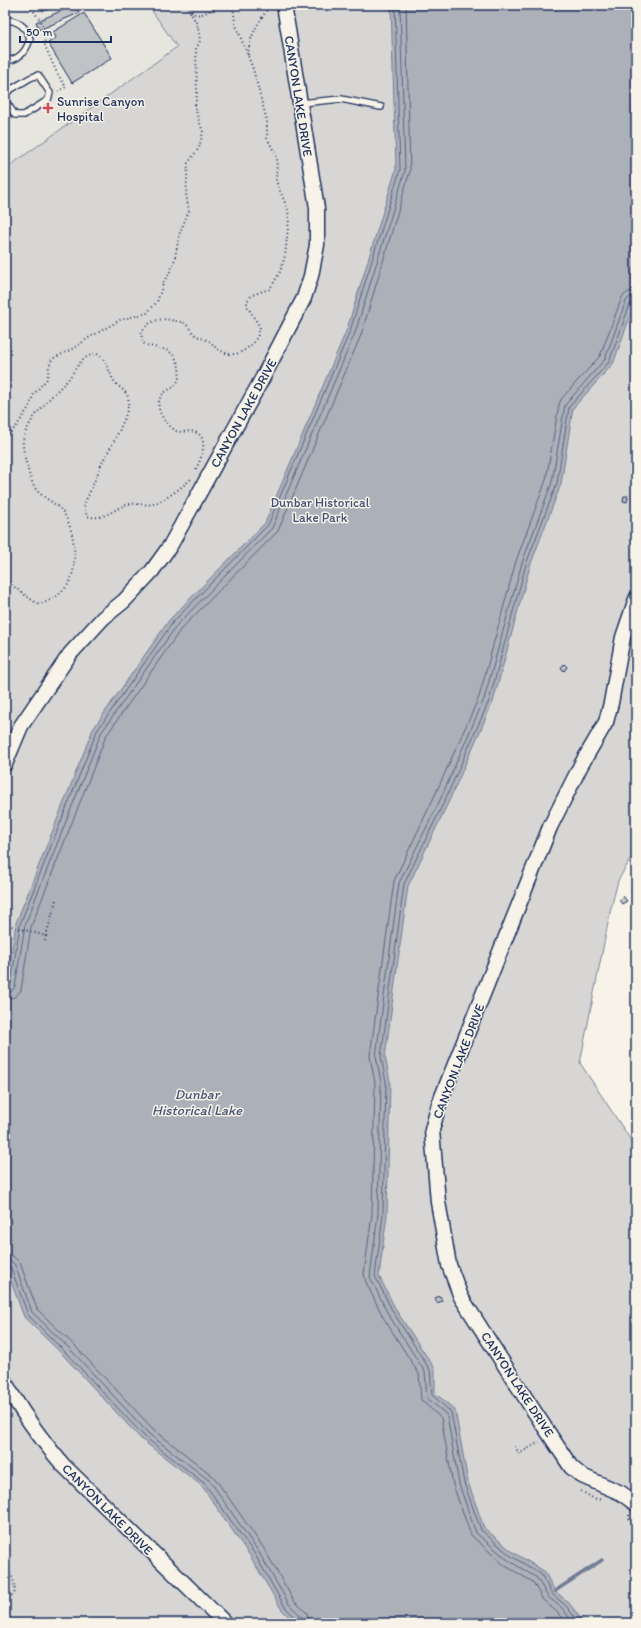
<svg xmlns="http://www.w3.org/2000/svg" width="641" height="1628" viewBox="0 0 641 1628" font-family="Itim,sans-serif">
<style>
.built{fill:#e6e5de}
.green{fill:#d7d6d4;stroke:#798299}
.water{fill:#acb0b9;stroke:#727c95}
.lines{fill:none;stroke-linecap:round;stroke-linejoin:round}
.shore{stroke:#556382;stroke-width:1}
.stream{stroke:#727c95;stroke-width:3.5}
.building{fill:#c0c3c5;stroke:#1b2f5e}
.service-casing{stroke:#1b2f5e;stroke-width:8}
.tertiary-casing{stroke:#1b2f5e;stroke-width:17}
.path{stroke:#1b2f5e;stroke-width:2;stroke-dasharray:1 3;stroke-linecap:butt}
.service{stroke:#f7f3e8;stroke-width:5.5}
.tertiary{stroke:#f7f3e8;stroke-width:14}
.poi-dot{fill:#d1495b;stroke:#f7f3e8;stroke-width:1.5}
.labels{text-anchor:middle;stroke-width:3;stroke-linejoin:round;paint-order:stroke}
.street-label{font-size:13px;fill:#1b2f5e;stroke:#f7f3e8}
.poi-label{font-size:13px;fill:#1b2f5e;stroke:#f7f3e8;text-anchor:start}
.park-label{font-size:13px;fill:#415076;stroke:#f7f3e8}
.water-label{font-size:14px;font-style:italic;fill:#465679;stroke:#f7f3e8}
</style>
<rect width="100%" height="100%" fill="#f7f3e8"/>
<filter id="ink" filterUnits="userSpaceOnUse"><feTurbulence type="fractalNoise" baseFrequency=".025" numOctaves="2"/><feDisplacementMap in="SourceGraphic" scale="8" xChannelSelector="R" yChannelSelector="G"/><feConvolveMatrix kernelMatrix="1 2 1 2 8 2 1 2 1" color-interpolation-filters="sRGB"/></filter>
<g filter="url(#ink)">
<polygon class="built" points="5,5 148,5 177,47 5,169"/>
<polygon class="green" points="148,5 636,5 636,849 618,881 611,908 580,1063 636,1148 636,1623 5,1623 5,169 177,47"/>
<polygon class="water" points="391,5 636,5 636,300 613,364 573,408 561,484 530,566 493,702 449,801 408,886 385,1057 390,1081 387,1215 379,1276 396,1310 435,1369 435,1393 455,1410 468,1482 484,1528 514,1553 544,1571 555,1591 569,1603 584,1623 296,1623 282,1610 250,1556 202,1486 142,1440 63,1355 24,1317 5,1265 5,997 16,923 93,729 170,619 265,523 347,329 396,169"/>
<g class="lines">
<g class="shore">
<polyline points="5,988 9,988 11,984 20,924 97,731 173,622 268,525 350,331 400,170 395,5"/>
<polyline points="5,993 11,992 15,987 25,925 101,733 177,625 272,528 355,333 405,171 400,5"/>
<polyline points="5,999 15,997 21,990 31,927 106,736 181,629 278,531 361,335 410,171 406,5"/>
<polyline points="5,1254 13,1256 20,1263 37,1309 74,1345 153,1429 214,1477 263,1547 294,1601 307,1613 309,1623"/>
<polyline points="5,1260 11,1261 15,1265 32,1312 70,1349 149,1434 210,1481 258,1551 289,1604 302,1617 303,1623"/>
<polyline points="5,1265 11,1268 28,1315 66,1353 145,1437 205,1484 254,1553 285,1607 297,1619 298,1623"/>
<polyline points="565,1623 558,1613 543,1600 533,1582 504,1565 471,1535 453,1485 441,1418 421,1400 419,1374 383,1317 366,1282 364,1274 372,1214 375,1083 370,1056 394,881 435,795 479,697 516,561 546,480 559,404 562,398 600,356 622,297 628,292 636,290"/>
<polyline points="573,1623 563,1609 548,1597 537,1578 508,1560 476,1533 459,1484 447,1415 427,1398 425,1372 388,1314 370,1277 378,1214 381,1082 376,1056 399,883 441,798 484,699 522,563 552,482 565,405 605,359 626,301 630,297 636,296"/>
<polyline points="579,1623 566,1606 552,1594 541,1574 511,1556 481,1530 464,1483 451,1412 432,1395 430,1370 393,1312 375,1276 383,1215 386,1082 381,1057 404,884 445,800 489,701 526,564 557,483 569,407 609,362 630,304 636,301"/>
</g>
<polyline class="stream" points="555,1591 602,1560"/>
</g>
<g class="building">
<polygon points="42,5 64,5 43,11"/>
<polygon points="74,5 76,5 79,13 39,30 36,22"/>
<polygon points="84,13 112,58 72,83 48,43 56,38 53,32"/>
<polygon points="624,496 628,496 627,502 623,501"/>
<polygon points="564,664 567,667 564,671 561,668"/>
<polygon points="623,896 627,901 622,904 619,900"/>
<polygon points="440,1296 442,1301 437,1303 435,1298"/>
</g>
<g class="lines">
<g class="service-casing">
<g id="service">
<path d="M 5,20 C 18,20 26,26 30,39 C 26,52 19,60 5,61"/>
<polyline points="5,93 30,78 38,75 50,93 48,100 24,115 15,115 5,100"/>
<polyline points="301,103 341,99 381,107"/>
</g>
</g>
<g class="tertiary-casing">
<g id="tertiary">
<polyline points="636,599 623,637 611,703 606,722 581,765 550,827 439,1104 432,1130 438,1202 449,1265 461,1297 530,1405 571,1467 582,1476 621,1493 636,1504"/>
<polyline points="5,764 21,726 70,654 103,618 124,601 152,571 170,546 262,379 304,298 311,276 317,245 317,208 284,5"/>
<path d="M 5,1382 C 21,1412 41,1439 63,1465 L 225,1623"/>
</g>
</g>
<g class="path">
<polyline points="29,5 40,20 44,32 45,46 57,73 66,87 58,91"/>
<path d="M 186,5 C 197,25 209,8 222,5"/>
<path d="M 248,55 C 249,35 260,21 270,5"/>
<polyline points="5,438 16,427 29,407 34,394 47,379 49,366 52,359 74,348 90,337 120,320 147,313 157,302 164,281 169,274 174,262 180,232 189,211 186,194 188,163 199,148 203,132 197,115 195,105 197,95 196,49 200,41 199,33 197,24 189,10"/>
<path d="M 196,469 C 201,459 210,438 195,432 C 190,430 182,433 176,431 C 166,424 152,408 162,395 C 166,390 173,389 177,383 C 182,374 179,360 172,354 C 164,346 152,349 143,343 L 141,333 C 149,320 160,317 175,321 C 178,321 182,322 184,323 C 189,326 192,333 197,336 C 201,338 205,339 209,341 C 211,342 213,345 215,347 C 226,355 235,357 246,349 C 255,343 258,337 260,327 L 247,306 L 247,301 L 252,295 L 269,289 L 273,284 L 280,272 L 285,256 L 289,219 L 288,210 L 276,181 L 277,159 L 275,153 L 267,138 L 267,121 L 253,69 L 235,23 L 233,5"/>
<path d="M 5,580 C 11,584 32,601 37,603 C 41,604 44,603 48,601 C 57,597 68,588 71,578 C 78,561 74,526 62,511 C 55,502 42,498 35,488 C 30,480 22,451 23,441 C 26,421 51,397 65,383 C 76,372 79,355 97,354 C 106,358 108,370 113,379 C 116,386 126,390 128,397 C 132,413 108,451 101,465 C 96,478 91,490 85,502 L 84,508 L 87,516 C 101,521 112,511 125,505 C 134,502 144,506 153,504 C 164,501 184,486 192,478"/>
<polyline points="5,928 8,925 46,936 45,941"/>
<polyline points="46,936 56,900"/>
<polyline points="515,1446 519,1454 539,1442"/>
<polyline points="581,1491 593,1498 602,1500"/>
<polyline points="629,1515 629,1519 636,1527"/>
<path d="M 5,1567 C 12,1574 15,1582 15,1592 L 5,1603"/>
</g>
<use href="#service" class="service"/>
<use href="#tertiary" class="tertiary"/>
</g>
</g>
<path class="poi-dot" d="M46 102h4v4h4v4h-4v4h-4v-4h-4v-4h4z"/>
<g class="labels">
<g class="street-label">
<text transform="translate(299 96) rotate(81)" y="5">CANYON LAKE DRIVE</text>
<text transform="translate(243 413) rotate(-61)" y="5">CANYON LAKE DRIVE</text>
<text transform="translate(458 1061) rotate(-69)" y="5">CANYON LAKE DRIVE</text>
<text transform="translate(518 1384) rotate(57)" y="5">CANYON LAKE DRIVE</text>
<text transform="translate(108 1509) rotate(45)" y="5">CANYON LAKE DRIVE</text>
</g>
<g class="poi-label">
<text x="57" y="106">Sunrise Canyon<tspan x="57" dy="15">Hospital</tspan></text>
</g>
<g class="park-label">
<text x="320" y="507">Dunbar Historical<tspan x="320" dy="15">Lake Park</tspan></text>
</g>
<g class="water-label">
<text x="197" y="1099">Dunbar<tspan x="197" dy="16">Historical Lake</tspan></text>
</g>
</g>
<rect width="641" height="1628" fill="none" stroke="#f7f3e8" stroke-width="20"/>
<rect x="10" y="10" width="621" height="1608" fill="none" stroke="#1b2f5e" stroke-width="1.5" filter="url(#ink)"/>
<path d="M20 36v6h91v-6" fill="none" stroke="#1b2f5e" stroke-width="2"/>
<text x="26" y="36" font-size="12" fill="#1b2f5e" stroke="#f7f3e8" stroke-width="3" paint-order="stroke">50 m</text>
</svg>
